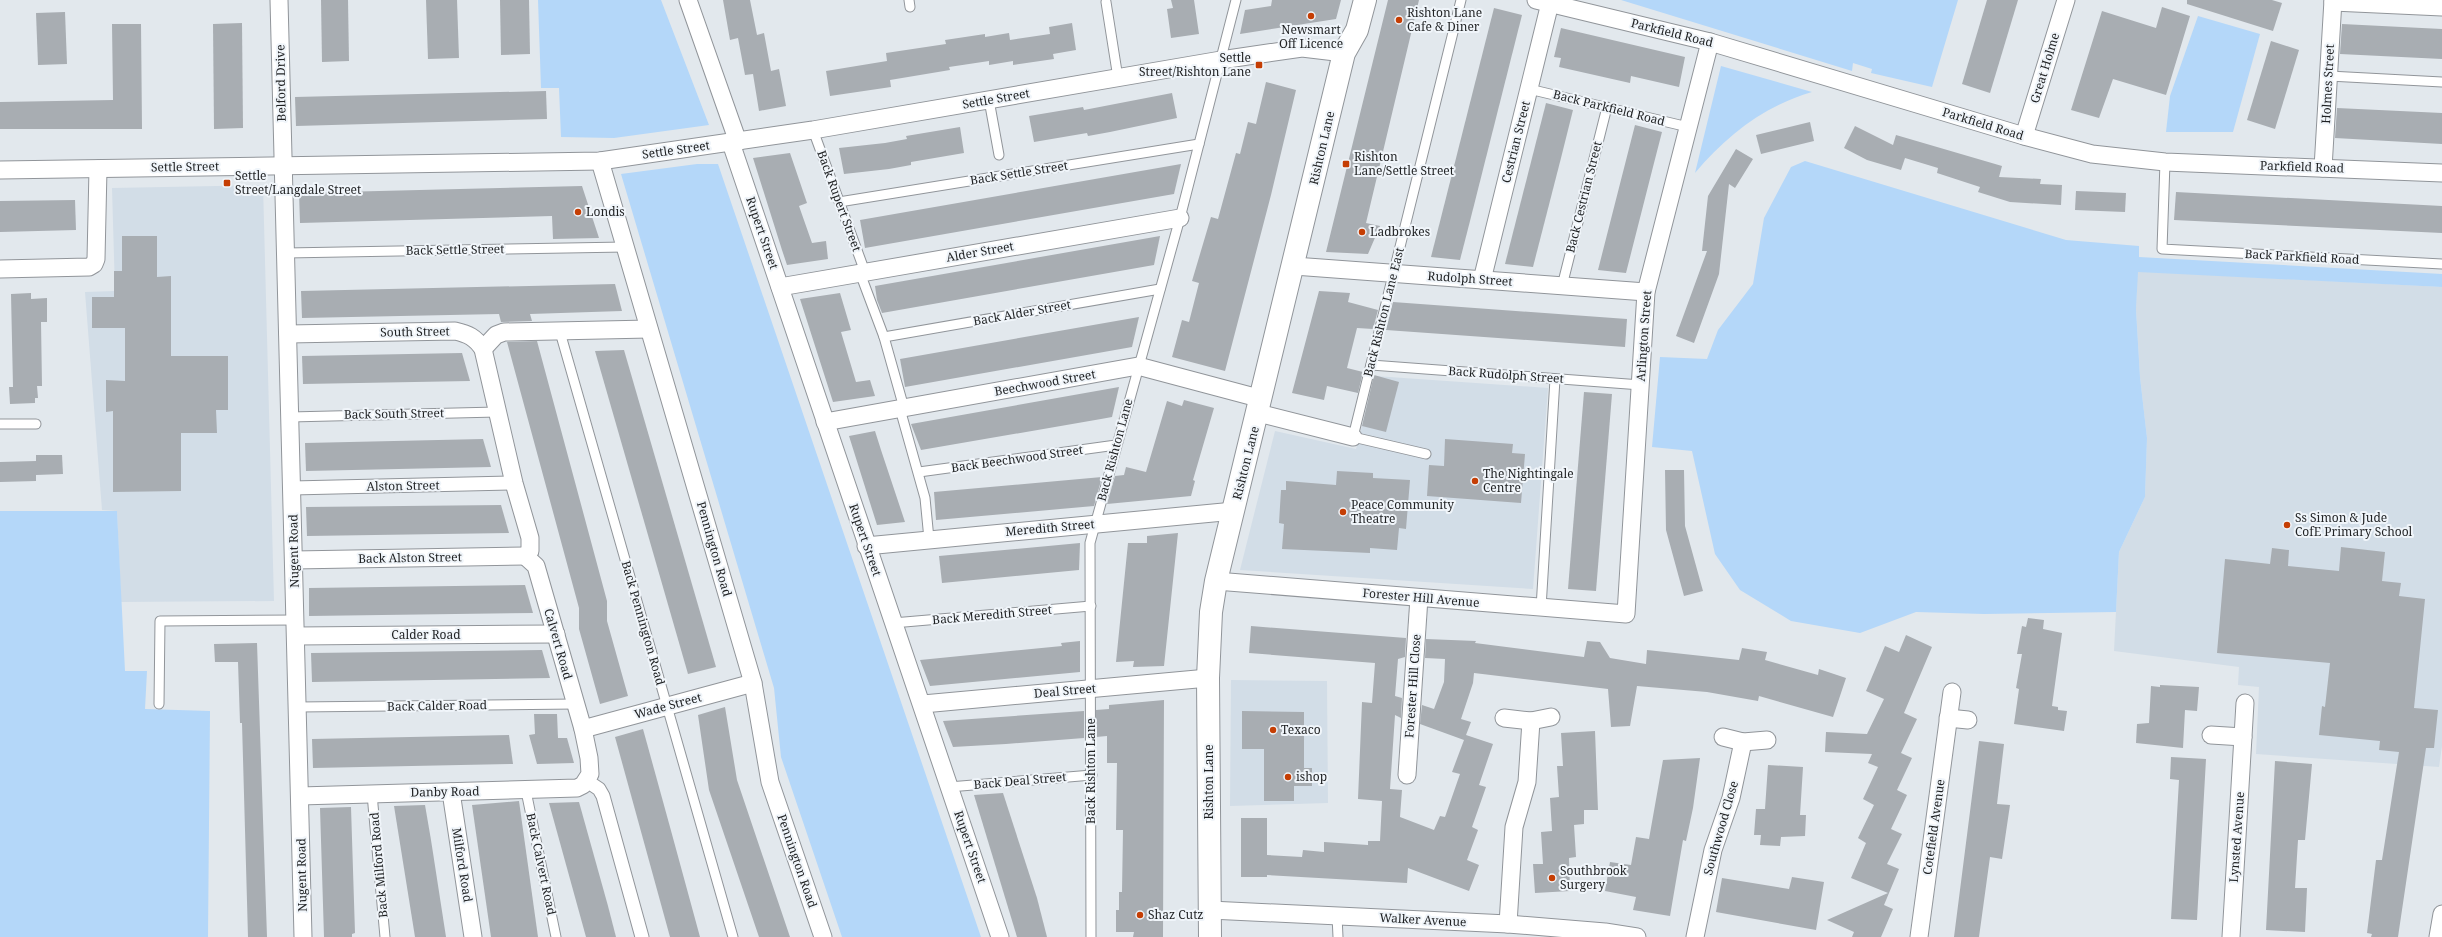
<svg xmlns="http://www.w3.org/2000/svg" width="2442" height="937" viewBox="0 0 2442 937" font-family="'Noto Serif',serif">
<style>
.built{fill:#d2dde7}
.green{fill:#b4d7f9}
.building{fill:#a8adb2}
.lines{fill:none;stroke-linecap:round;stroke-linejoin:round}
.service-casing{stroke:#91959a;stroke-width:11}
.pedestrian-casing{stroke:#91959a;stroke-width:15}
.minor-casing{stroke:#91959a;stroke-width:19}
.tertiary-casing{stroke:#91959a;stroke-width:24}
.service{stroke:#fff;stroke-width:9}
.pedestrian{stroke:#fff;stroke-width:13}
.minor{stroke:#fff;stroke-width:17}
.tertiary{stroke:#fff;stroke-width:22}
.poi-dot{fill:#c53e04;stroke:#f0f5fa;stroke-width:1.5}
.labels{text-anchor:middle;stroke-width:4;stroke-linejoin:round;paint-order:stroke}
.poi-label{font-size:12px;fill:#1f2123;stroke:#f0f5fa;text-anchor:start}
.street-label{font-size:12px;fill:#1f2123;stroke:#f0f5fa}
</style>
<rect width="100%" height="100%" fill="#e2e8ed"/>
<g class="built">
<polygon points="263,185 274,601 121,602 117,511 102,510 85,292 115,291 112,188"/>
<polygon points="2137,271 2442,287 2442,746 2439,767 2256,754 2259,687 2238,685 2239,667 2114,651 2119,552 2145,497 2147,438 2140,377 2136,309"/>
<polygon points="1375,376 1548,388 1533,589 1240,570 1275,431 1356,449"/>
<polygon points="1231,680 1327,681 1328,803 1230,806"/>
</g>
<g class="green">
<polygon points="538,0 661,0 709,125 614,138 561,137 559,88 541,88"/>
<polygon points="1621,0 1958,0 1932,87 1871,73 1872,69 1853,63 1852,71"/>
<polygon points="2198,16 2260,34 2233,132 2166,132 2170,96"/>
<path d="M 1721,66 L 1812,92 C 1764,106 1727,135 1695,173 Z"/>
<polygon points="1805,161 2066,240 2139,246 2139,257 2442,274 2442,287 2138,272 2136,309 2140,377 2147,438 2145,497 2119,552 2116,612 1984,614 1916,612 1860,633 1791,621 1740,590 1715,554 1692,451 1652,447 1660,357 1707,359 1718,330 1753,284 1764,218 1791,167"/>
<polygon points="697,164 718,164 981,937 842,937 781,757 774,688 621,174"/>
<polygon points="0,511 117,511 125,671 147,671 145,709 210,711 208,937 0,937"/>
</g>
<g class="building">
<polygon points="321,0 348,0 349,61 322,62"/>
<polygon points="426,0 457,0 459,58 428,59"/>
<polygon points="500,0 529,0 530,54 501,55"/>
<polygon points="723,0 750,0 757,35 764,33 771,71 779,69 786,106 759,111 753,74 745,75 738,38 730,40"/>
<polygon points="1171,0 1194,0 1199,34 1171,38 1167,9 1173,8"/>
<polygon points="1272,0 1341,0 1336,19 1240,34 1245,10 1271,6"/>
<polygon points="1388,0 1419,0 1366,223 1380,226 1368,254 1326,252"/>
<polygon points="1987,0 2018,0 1990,93 1962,84"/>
<polygon points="2187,0 2272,0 2282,3 2273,31 2187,4"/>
<polygon points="2162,7 2190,16 2166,95 2113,79 2099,118 2071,110 2102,11 2156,28"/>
<polygon points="1494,8 1522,15 1470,221 1460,260 1431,257"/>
<polygon points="65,12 67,64 38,65 36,13"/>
<polygon points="242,23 243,128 214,129 213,24"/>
<polygon points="1072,23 1076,50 1053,54 1054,59 1013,65 1013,61 989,65 989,61 949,67 950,70 890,80 891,87 830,96 826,71 887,61 886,53 946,44 945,40 985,34 985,37 1009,33 1010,40 1050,34 1049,27"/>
<polygon points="112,24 141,24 142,129 0,129 0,102 113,100"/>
<polygon points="2342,24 2442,29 2442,59 2340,54"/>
<polygon points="1561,28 1685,57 1679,87 1631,76 1630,83 1559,67 1561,58 1554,57"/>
<polygon points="2271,41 2299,50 2275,129 2247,120"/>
<polygon points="1266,82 1296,90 1271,195 1225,371 1172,357 1182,320 1189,322 1199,283 1192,281 1211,217 1218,219 1236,153 1240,154 1248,122 1256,124"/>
<polygon points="546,91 547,119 296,126 295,97"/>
<polygon points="1172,93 1177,118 1110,132 1088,136 1087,133 1034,142 1029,116 1083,107 1084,110"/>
<polygon points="1546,103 1573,110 1561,158 1533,267 1505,264"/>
<polygon points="2337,108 2442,113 2442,144 2335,138"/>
<polygon points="1810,122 1814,141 1761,154 1756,135"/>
<polygon points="1635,125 1662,132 1654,163 1626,273 1598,270"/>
<polygon points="1855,126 1893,145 1896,135 2002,166 1999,177 2041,179 2040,184 2062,185 2061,205 2010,202 1978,192 1980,187 1937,173 1938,168 1905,158 1901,170 1867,160 1844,148"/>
<polygon points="960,127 964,153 911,162 911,165 889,169 844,174 839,148 885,143 907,139 906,136"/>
<polygon points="1736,149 1753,159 1735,188 1729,184 1719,274 1694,343 1676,336 1707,251 1702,251 1708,196"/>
<polygon points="790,153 807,203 799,206 812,243 826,241 828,259 787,265 782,250 753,158"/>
<polygon points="1181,164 1174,194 865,248 860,220"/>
<polygon points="582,186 599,238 553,239 552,216 300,223 299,193"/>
<polygon points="2076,191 2126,193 2125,212 2075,210"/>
<polygon points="2176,192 2442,206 2442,233 2174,220"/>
<polygon points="75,200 76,230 0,232 0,201"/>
<polygon points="122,236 157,236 157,277 171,276 171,356 228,356 228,410 216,410 217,433 181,433 181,491 113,492 113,411 106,412 106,380 125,381 125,328 92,328 92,297 114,297 114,271 122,271"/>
<polygon points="1160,236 1154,265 882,313 877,300 875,286"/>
<polygon points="615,284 622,311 530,314 532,321 501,322 499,314 302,318 301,291"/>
<polygon points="1319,291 1350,293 1348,302 1378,310 1373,329 1357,328 1347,368 1363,372 1358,393 1327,386 1324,400 1292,393"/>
<polygon points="31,293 31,299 47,298 47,322 41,322 42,386 37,386 38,398 35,398 35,403 10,404 9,387 13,387 11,294"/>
<polygon points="840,293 851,330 841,332 856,382 870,380 875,396 833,402 800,299"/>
<polygon points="1393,302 1627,319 1625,347 1386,330"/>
<polygon points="1139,317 1132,347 905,387 900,359"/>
<polygon points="537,341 607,601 607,621 628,696 600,704 579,629 579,608 507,342"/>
<polygon points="624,350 716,667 688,674 595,351"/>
<polygon points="462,353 470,381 303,384 302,356"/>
<polygon points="1374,375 1399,382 1386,432 1362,426"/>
<polygon points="1119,387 1112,417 1101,419 921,450 911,424"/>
<polygon points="1584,392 1612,394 1596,591 1568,589"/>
<polygon points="1184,400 1214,408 1193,480 1195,481 1191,496 1107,504 1115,476 1124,475 1126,467 1146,472 1167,401 1182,406"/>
<polygon points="875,431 881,450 905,522 877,525 849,436"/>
<polygon points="483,439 491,467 306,471 305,443"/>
<polygon points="1445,439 1513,444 1512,453 1525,454 1521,503 1427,496 1429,465 1444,466"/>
<polygon points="36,455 62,455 63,474 36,475"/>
<polygon points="36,461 36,481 0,482 0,462"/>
<polygon points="1665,470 1684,470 1685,526 1703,591 1684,596 1666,530"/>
<polygon points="1337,471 1373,473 1373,478 1410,480 1406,529 1399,528 1397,550 1370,548 1370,553 1282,549 1284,524 1279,523 1281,490 1286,490 1286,481 1336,485"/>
<polygon points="1102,477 1094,506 936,520 934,492"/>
<polygon points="501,505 509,533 307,536 306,507"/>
<polygon points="1178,533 1164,666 1133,667 1134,661 1116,662 1128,543 1147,543 1147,536"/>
<polygon points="1080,543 1079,570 942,583 939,556"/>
<polygon points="2341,547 2385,552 2382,581 2401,583 2399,596 2425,599 2414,708 2438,710 2434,748 2426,748 2398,937 2371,937 2372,934 2367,933 2376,860 2382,860 2399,752 2379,750 2380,741 2319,735 2322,706 2325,707 2330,663 2217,653 2225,559 2270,564 2272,548 2289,550 2288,566 2339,571"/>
<polygon points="525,585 533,613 309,616 309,588"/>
<polygon points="2028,618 2044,620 2043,629 2062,633 2052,706 2058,707 2058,710 2067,711 2064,731 2014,724 2019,689 2016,688 2022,654 2017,654 2022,626 2026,627"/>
<polygon points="1251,626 1406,638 1405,657 1398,659 1395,696 1402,698 1401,718 1395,715 1390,789 1402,790 1400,817 1434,830 1440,816 1445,817 1460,774 1452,772 1464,740 1420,724 1422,705 1434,709 1444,682 1445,659 1425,658 1426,639 1476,641 1475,643 1584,657 1587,641 1600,642 1610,658 1646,664 1647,650 1739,660 1742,648 1767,652 1765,660 1818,675 1819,669 1846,678 1833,717 1759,696 1758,701 1707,692 1637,686 1630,726 1611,727 1608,689 1474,673 1473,683 1461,719 1471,722 1466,735 1493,744 1479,785 1486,787 1472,827 1478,830 1467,860 1479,865 1469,891 1408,868 1407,883 1267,875 1267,877 1241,877 1241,818 1267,818 1267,855 1302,857 1303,850 1324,852 1324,842 1368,845 1368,841 1380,841 1382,801 1358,799 1362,702 1372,703 1375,663 1249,653"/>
<polygon points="1906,635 1932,647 1904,713 1917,719 1901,753 1912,758 1897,790 1907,795 1891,829 1902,834 1887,864 1899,869 1884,905 1893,909 1881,937 1852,937 1854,932 1827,920 1888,893 1851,878 1866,843 1858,838 1874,805 1863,799 1878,767 1868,763 1872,754 1825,752 1826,732 1867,734 1884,699 1866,691 1885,646 1899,652"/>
<polygon points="1080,641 1080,672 930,686 920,660 1062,646 1061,643"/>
<polygon points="257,643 267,937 248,937 242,723 240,723 238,662 215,662 214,644"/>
<polygon points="542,650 550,678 312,682 311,653"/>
<polygon points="2160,685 2199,687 2197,711 2185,710 2183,748 2136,743 2137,724 2149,723 2151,686 2160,687"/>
<polygon points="1164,700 1163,937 1133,937 1134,932 1116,932 1116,910 1119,910 1119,892 1122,892 1123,830 1116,830 1117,763 1107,763 1107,736 1096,737 1096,710 1109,709 1109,705"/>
<polygon points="725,707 737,780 790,937 759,937 709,790 698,715"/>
<polygon points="1084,711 1084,738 1006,744 953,747 943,721"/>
<polygon points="1242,711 1304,712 1304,768 1312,768 1312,786 1294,786 1294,801 1264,801 1264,749 1242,749"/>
<polygon points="534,714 557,714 558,738 567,738 574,763 537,764 529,735 535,734"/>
<polygon points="643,729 670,827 700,937 670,937 615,737"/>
<polygon points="1595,731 1598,810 1584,810 1584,824 1574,825 1576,857 1569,858 1570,891 1535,893 1533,864 1543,864 1541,832 1552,831 1550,798 1559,797 1557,766 1563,766 1561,733"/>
<polygon points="509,735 513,764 313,768 312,739"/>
<polygon points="1979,741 2004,744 1997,804 2010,805 2002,859 1990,857 1979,937 1954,937"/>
<polygon points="2171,757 2206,759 2197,920 2171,919 2179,780 2170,779"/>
<polygon points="1700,758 1693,808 1686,841 1683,840 1670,916 1633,910 1636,897 1605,891 1610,862 1631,865 1636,837 1649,839 1663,760"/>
<polygon points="2275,761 2312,764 2305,840 2298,840 2295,888 2307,888 2305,932 2266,930"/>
<polygon points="1768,765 1803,767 1800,815 1806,815 1805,836 1781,837 1780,846 1760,845 1761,835 1754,835 1756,809 1765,809"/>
<polygon points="1003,793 1037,898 1047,937 1017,937 974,795"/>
<polygon points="519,801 538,937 491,937 472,805"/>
<polygon points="579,802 608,906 616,937 586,937 549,803"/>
<polygon points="425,805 431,840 446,937 415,937 394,806"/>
<polygon points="351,807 355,933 352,934 352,937 324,937 320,808"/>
<polygon points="1792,877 1824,882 1816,930 1716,912 1722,878 1789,889"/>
</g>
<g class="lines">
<g class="service-casing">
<g id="service">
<polyline points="909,0 910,7"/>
<polyline points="1106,2 1118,78"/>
<polyline points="2329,76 2442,82"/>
<polyline points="1529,89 1688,127"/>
<polyline points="989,100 999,155"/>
<polyline points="813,130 865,272"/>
<polyline points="2165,162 2162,249 2442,264"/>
<polyline points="839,202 1199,144"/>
<polyline points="286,253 625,247"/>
<polyline points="860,273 884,337 904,408"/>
<polyline points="1562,286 1607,107"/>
<polyline points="560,332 733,937"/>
<polyline points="884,337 1160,289"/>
<polyline points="1371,365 1641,385"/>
<polyline points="900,409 925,498 929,539"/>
<polyline points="290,417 497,412"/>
<polyline points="0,424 36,424"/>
<polyline points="1426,454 1353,437 1461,0"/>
<polyline points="919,472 1116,445"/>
<polyline points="1541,608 1555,379"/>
<polyline points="893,623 1091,606"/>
<polyline points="159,704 160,621 296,620"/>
<polyline points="298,707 576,704"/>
<polyline points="949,787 1092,775"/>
<polyline points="526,791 556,937"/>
<polyline points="372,794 385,937"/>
<polyline points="1337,916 1338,937"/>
<polyline points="1091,937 1090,543 1180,218 1236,0"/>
</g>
</g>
<g class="pedestrian-casing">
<g id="pedestrian">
<polyline points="292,488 514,483"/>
<polyline points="587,781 599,789 603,796 642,937"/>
</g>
</g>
<g class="minor-casing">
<g id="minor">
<polyline points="279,0 303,937"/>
<polyline points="688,0 738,142"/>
<polyline points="1536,0 1710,42 2024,136 2092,154 2165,162 2442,173"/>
<polyline points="2333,2 2442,7"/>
<polyline points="2024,136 2066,0"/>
<polyline points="731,143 1000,937"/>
<polyline points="600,161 753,683 770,782 823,937"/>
<polyline points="2323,168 2333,0"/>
<polyline points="0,170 600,161 813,130 1221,60 1302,48 1344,53"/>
<polyline points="1294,266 1646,292"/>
<polyline points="0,269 89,267 94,264 96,259 98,169"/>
<polyline points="1482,280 1550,3"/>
<polyline points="780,287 1180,218"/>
<path d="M 288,334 L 455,331 C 468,334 475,337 483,349 L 514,483 L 530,538 L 530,551 L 525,556"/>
<polyline points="483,349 496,335 504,332 649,329"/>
<polyline points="1258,413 1353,437"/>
<polyline points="825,422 1138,366 1262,399"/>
<polyline points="866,546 1234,511"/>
<polyline points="294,560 525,556"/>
<polyline points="1216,581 1626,614 1646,292 1710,42"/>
<polyline points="296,636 556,634"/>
<polyline points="923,704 1208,678"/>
<polyline points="1504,718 1531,721 1551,717"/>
<polyline points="1948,718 1968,720"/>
<polyline points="583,729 753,683"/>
<polyline points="2211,735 2243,737"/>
<polyline points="1723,737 1743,742 1767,740"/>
<polyline points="1407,775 1419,598"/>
<polyline points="451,792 473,937"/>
<polyline points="300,796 577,788 583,785 590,774 589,758 583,729 536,566 525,556"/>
<polyline points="1210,910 1508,924 1605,932 1637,937"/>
<polyline points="1508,924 1514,827 1527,782 1531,721"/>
<polyline points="1695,937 1713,850 1731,798 1743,742"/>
<polyline points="1919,937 1952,692"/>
<polyline points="2231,937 2245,703"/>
<polyline points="2438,937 2442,914"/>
</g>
</g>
<g class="tertiary-casing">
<polyline id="tertiary" points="1210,937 1208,678 1211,612 1216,581 1344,53 1357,30 1365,0"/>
</g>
<use href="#service" class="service"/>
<use href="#pedestrian" class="pedestrian"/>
<use href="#minor" class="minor"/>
<use href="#tertiary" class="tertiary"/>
</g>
<g class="poi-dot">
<circle cx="1311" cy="16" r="4"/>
<circle cx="1399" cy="20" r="4"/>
<rect x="1255" y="61" width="8" height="8" rx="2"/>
<rect x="1342" y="160" width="8" height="8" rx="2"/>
<rect x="223" y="179" width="8" height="8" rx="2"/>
<circle cx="578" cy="212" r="4"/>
<circle cx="1362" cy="232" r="4"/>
<circle cx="1475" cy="481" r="4"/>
<circle cx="1343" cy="512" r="4"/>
<circle cx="2287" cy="525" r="4"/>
<circle cx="1273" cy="730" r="4"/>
<circle cx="1288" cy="777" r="4"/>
<circle cx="1552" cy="878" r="4"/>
<circle cx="1140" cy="915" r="4"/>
</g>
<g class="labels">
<g class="poi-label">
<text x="1407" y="17">Rishton Lane<tspan x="1407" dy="14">Cafe &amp; Diner</tspan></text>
<text x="1311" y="34" text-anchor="middle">Newsmart<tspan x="1311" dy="14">Off Licence</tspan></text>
<text x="1251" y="62" text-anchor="end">Settle<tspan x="1251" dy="14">Street/Rishton Lane</tspan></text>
<text x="1354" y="161">Rishton<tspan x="1354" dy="14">Lane/Settle Street</tspan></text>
<text x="235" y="180">Settle<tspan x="235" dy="14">Street/Langdale Street</tspan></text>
<text x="586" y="216">Londis</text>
<text x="1370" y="236">Ladbrokes</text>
<text x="1483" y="478">The Nightingale<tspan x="1483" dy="14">Centre</tspan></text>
<text x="1351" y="509">Peace Community<tspan x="1351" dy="14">Theatre</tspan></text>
<text x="2295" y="522">Ss Simon &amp; Jude<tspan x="2295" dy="14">CofE Primary School</tspan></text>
<text x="1281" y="734">Texaco</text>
<text x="1296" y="781">ishop</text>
<text x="1560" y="875">Southbrook<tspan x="1560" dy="14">Surgery</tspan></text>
<text x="1148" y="919">Shaz Cutz</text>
</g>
<g class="street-label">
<text transform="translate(1672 33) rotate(14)" y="4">Parkfield Road</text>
<text transform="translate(2045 68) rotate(-73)" y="4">Great Holme</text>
<text transform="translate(281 83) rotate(-91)" y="4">Belford Drive</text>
<text transform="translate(2328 84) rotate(-87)" y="4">Holmes Street</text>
<text transform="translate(996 99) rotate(-10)" y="4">Settle Street</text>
<text transform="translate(1609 108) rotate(14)" y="4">Back Parkfield Road</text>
<text transform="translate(1983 124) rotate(17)" y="4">Parkfield Road</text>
<text transform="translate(1516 142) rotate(-76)" y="4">Cestrian Street</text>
<text transform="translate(1322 148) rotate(-77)" y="4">Rishton Lane</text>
<text transform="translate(676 150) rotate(-8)" y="4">Settle Street</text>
<text transform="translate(185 167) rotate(-1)" y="4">Settle Street</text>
<text transform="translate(2302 167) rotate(2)" y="4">Parkfield Road</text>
<text transform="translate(1019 173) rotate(-9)" y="4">Back Settle Street</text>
<text transform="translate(1584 197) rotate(-76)" y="4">Back Cestrian Street</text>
<text transform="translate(839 201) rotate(70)" y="4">Back Rupert Street</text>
<text transform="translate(762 233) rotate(71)" y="4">Rupert Street</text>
<text transform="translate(455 250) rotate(-1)" y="4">Back Settle Street</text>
<text transform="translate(980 252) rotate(-10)" y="4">Alder Street</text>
<text transform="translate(2302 257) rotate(3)" y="4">Back Parkfield Road</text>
<text transform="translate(1470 279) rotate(4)" y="4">Rudolph Street</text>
<text transform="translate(1384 312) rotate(-76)" y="4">Back Rishton Lane East</text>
<text transform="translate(1022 313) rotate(-10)" y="4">Back Alder Street</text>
<text transform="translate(415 332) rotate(-1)" y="4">South Street</text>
<text transform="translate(1644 336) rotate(-86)" y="4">Arlington Street</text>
<text transform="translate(1506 375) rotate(4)" y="4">Back Rudolph Street</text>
<text transform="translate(1045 383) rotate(-10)" y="4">Beechwood Street</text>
<text transform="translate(394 414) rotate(-1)" y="4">Back South Street</text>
<text transform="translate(1115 450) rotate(-75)" y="4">Back Rishton Lane</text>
<text transform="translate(1017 459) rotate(-8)" y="4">Back Beechwood Street</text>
<text transform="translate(1246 463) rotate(-76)" y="4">Rishton Lane</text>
<text transform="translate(403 486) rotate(-1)" y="4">Alston Street</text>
<text transform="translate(1050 528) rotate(-5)" y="4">Meredith Street</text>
<text transform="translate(865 540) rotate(71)" y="4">Rupert Street</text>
<text transform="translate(714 549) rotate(74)" y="4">Pennington Road</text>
<text transform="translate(294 551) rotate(-91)" y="4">Nugent Road</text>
<text transform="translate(410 558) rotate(-1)" y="4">Back Alston Street</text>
<text transform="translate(1421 598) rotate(5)" y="4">Forester Hill Avenue</text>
<text transform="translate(992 615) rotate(-5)" y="4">Back Meredith Street</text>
<text transform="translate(643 623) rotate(74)" y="4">Back Pennington Road</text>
<text x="426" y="639">Calder Road</text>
<text transform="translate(558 644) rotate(74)" y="4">Calvert Road</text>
<text transform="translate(1413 686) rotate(-86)" y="4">Forester Hill Close</text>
<text transform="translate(1065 691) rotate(-5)" y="4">Deal Street</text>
<text transform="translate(437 706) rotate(-1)" y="4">Back Calder Road</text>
<text transform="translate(668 706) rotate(-15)" y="4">Wade Street</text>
<text transform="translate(1091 771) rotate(-90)" y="4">Back Rishton Lane</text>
<text transform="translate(1020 781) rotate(-5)" y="4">Back Deal Street</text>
<text transform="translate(1209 782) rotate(-90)" y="4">Rishton Lane</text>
<text transform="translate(445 792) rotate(-1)" y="4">Danby Road</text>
<text transform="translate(1934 827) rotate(-82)" y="4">Cotefield Avenue</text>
<text transform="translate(1721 828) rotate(-74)" y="4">Southwood Close</text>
<text transform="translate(2237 837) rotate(-86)" y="4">Lynsted Avenue</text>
<text transform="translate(970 847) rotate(71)" y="4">Rupert Street</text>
<text transform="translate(797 861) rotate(71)" y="4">Pennington Road</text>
<text transform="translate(541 864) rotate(78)" y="4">Back Calvert Road</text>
<text transform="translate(379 865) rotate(-95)" y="4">Back Milford Road</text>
<text transform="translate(462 865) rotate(81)" y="4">Milford Road</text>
<text transform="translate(302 875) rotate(-91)" y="4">Nugent Road</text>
<text transform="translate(1423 920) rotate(3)" y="4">Walker Avenue</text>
</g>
</g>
</svg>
